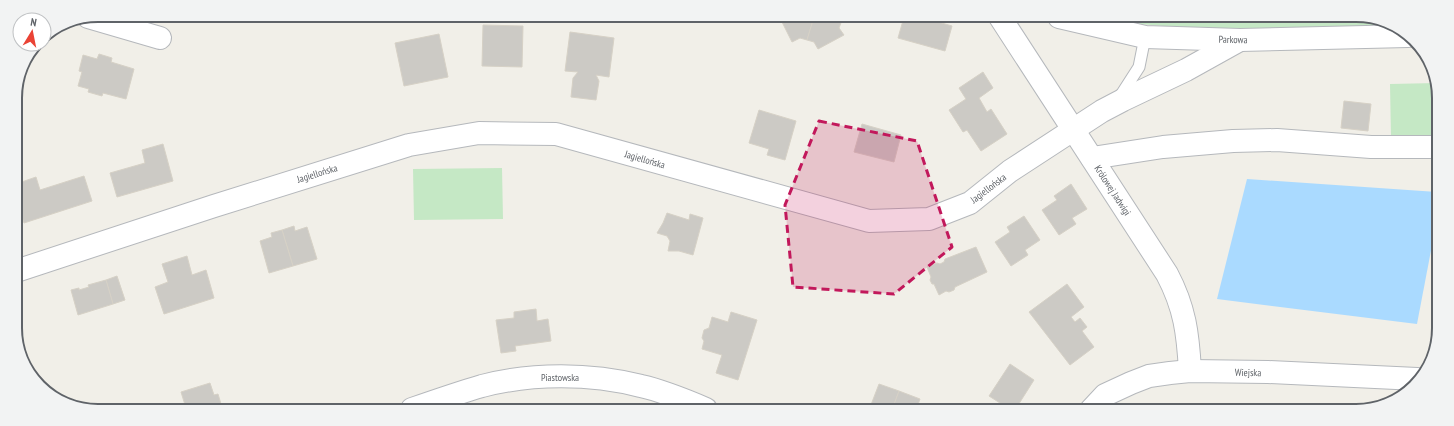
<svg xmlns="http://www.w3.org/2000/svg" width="1454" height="426" viewBox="0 0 1454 426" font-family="'PT Sans Narrow',sans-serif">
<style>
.green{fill:#c5e8c5}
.water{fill:#aadaff}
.building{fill:#cccac5;stroke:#d6d1c6}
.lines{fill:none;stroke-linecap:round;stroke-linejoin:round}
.lane-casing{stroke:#b5b8bc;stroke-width:13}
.street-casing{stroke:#b5b8bc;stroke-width:24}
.lane{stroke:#fff;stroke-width:11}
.street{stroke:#fff;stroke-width:22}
.marked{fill:#c2185b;fill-opacity:0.2;stroke:#c2185b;stroke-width:3;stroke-dasharray:8 5;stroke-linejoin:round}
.labels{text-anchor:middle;stroke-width:3;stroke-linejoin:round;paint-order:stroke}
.street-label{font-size:10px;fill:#5f6368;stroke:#fff}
.rim{fill:none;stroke:#5f6368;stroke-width:2}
</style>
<rect width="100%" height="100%" fill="#f1efe8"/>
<g class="green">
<polygon points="1141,17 1377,18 1398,30 1237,32 1139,24"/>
<polygon points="1437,83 1437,137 1391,138 1390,84"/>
<polygon points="502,168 503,219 414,220 413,169"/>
</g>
<polygon class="water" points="1247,179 1437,192 1437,219 1417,324 1217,299"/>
<g class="building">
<polygon points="779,16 814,17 807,40 800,38 792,42"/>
<polygon points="814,17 831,17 842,20 839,28 844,35 818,49 814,42 807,40"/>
<polygon points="904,17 921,17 952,26 945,51 898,38"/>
<polygon points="483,25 523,26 522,67 482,66"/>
<polygon points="570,32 614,38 609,77 596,75 599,81 596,100 571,97 573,78 578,72 565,71"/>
<polygon points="439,34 448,77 404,86 395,43"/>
<polygon points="99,54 112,58 111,62 134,69 126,99 103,93 102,96 88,92 89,89 78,86 82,72 79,71 83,55 97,59"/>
<polygon points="983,72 993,88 979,98 987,112 991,109 1007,134 981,151 967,130 963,132 949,110 966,99 959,88"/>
<polygon points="1344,101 1371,104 1368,131 1341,128"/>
<polygon points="759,110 796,121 785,160 767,155 769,149 749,143"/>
<polygon points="862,124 901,135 894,162 854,152"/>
<polygon points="163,144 173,181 117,197 110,173 145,163 142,150"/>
<polygon points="84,176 92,201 24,223 16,198 16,184 36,177 40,190"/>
<polygon points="1071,184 1087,209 1072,218 1076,224 1059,235 1042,210 1057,200 1054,196"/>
<polygon points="667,213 689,220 690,214 703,218 693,255 679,251 668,251 670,241 667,236 657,233 663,223"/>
<polygon points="1024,216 1040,240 1025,250 1028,255 1011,266 995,242 1010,232 1007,227"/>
<polygon points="294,226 295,231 307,227 317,259 293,266 282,230"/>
<polygon points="282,230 293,266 269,273 260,241 272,237 271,233"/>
<polygon points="976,247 987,272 955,287 954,290 949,292 946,291 939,295 934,284 932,284 930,280 931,277 927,267 937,263 940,264 944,262 945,259"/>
<polygon points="187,256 192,275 206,270 214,298 164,314 155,287 168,282 162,264"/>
<polygon points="117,276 125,300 113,304 106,280"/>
<polygon points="106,280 113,304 78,315 71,290 79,288 79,290 89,287 88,285"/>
<polygon points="1067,284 1084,307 1071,317 1075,322 1080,318 1087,327 1082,331 1094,347 1070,365 1029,312"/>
<polygon points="536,309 537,321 548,319 551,341 515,346 516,351 501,353 496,320 514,318 514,312"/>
<polygon points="731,312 757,320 738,380 716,373 722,355 702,349 704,341 702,338 704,330 709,328 712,317 728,322"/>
<polygon points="1010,364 1034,380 1015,410 1011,410 989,396"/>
<polygon points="210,383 214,395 218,394 221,404 217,405 218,409 186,408 181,392"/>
<polygon points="879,384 899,391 892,410 869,410"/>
<polygon points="899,391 920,399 916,410 892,410"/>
</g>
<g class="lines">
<g class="lane-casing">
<polyline id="lane" points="1122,99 1121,95 1139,67 1145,37"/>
</g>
<g class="street-casing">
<g id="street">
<polyline points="88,17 160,38"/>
<path d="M 1000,17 L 1167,274 C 1185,308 1188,334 1190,371"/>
<polyline points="1059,17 1145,37 1240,40 1408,36"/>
<polyline points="1092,158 1163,147 1233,141 1277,140 1371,147 1437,147"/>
<polyline points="16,271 214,206 409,145 479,133 556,134 869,221 929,219 970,203 1010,171 1102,111 1123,100 1186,70 1240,40"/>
<path d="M 412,409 C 435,401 458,393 482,386 C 532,373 590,373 641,386 C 663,391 685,400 706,409"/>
<polyline points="1091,410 1105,395 1131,383 1149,376 1170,373 1190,371 1268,372 1417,379"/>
</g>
</g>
<use href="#lane" class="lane"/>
<use href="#street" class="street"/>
</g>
<path class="marked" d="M 819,121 L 917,141 L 952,247 L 894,294 L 793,287 L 785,205 Z"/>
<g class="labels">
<g class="street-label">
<text transform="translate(1233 39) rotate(1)" y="4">Parkowa</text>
<text transform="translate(645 159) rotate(16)" y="4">Jagiellońska</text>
<text transform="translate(317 173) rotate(-17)" y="4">Jagiellońska</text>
<text transform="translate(988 188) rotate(-37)" y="4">Jagiellońska</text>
<text transform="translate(1113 190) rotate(57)" y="4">Królowej Jadwigi</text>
<text transform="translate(1248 372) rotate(1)" y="4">Wiejska</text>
<text x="560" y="381">Piastowska</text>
</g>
</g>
<path d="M0 0H1454V426H0ZM98 22H1356A76 76 0 0 1 1432 98V328A76 76 0 0 1 1356 404H98A76 76 0 0 1 22 328V98A76 76 0 0 1 98 22Z" fill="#f2f3f3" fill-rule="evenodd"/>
<path class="rim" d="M98 22H1356A76 76 0 0 1 1432 98V328A76 76 0 0 1 1356 404H98A76 76 0 0 1 22 328V98A76 76 0 0 1 98 22Z"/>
<g transform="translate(32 32) rotate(10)"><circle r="19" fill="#ffffff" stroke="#bfc1c3"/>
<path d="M0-3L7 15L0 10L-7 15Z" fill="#ea4335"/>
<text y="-6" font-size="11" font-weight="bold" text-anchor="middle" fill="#5f6368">N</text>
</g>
</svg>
